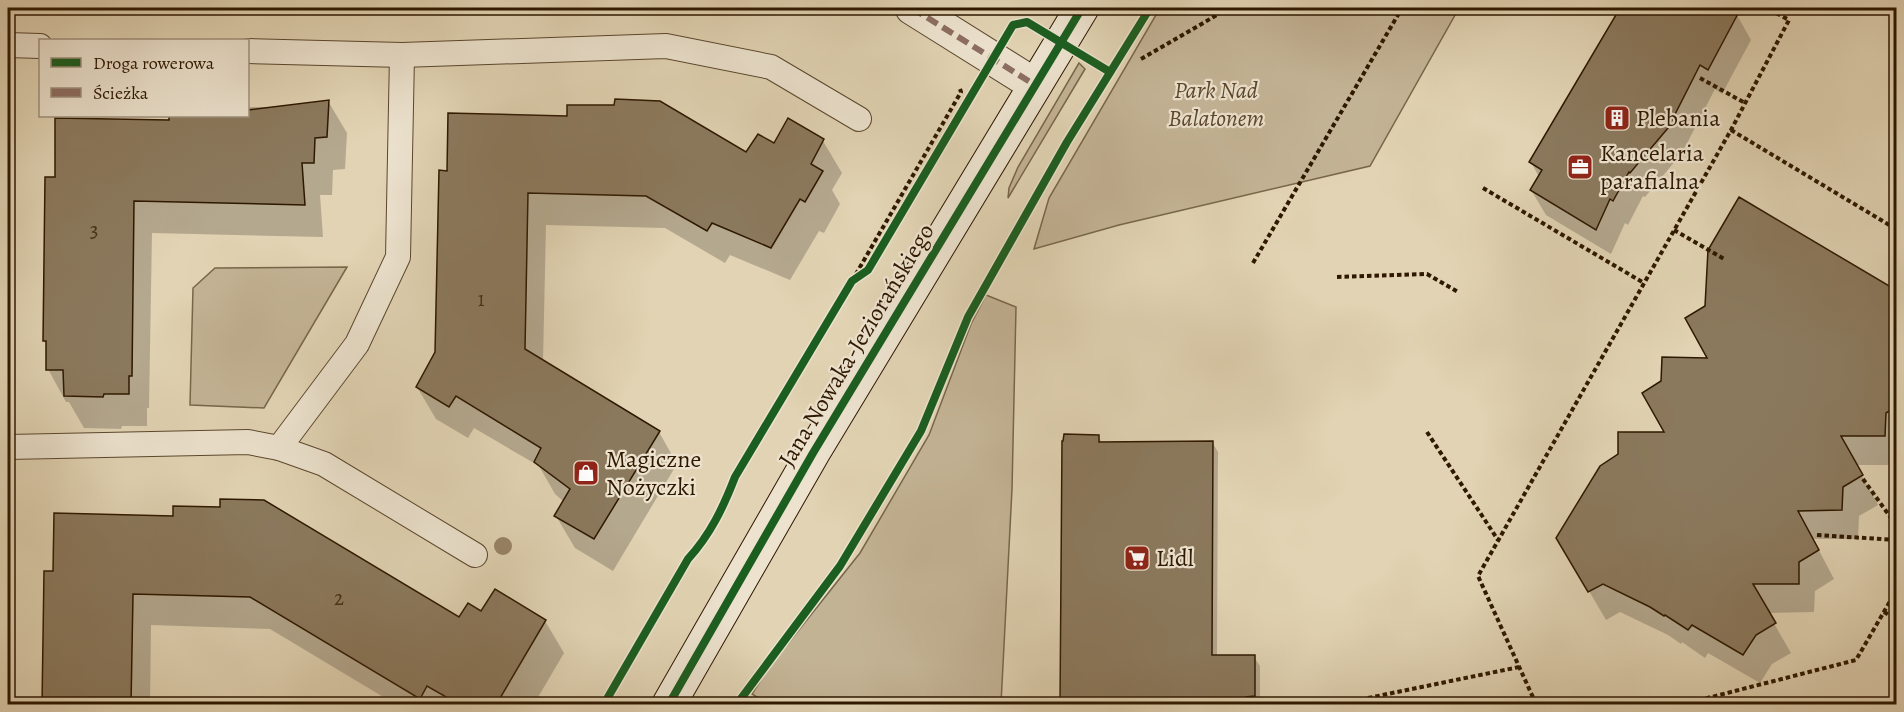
<svg xmlns="http://www.w3.org/2000/svg" width="1904" height="712" viewBox="0 0 1904 712" font-family="Alegreya,serif">
<style>
.green{fill:#c3b395;stroke:#78664a;stroke-width:1.5}
.shadow{fill:#0003}
.building{fill:#8b795d;stroke:#2e1800;stroke-width:1.5}
.lines{fill:none;stroke-linecap:round;stroke-linejoin:round}
.lane-casing{stroke:#5b472d;stroke-width:26}
.street-casing{stroke:#5b472d;stroke-width:35}
.secondary-casing{stroke:#2e1800;stroke-width:35}
.path{stroke:#2e1800;stroke-width:4;stroke-dasharray:4.5 3;stroke-linecap:butt}
.lane{stroke:#ece2ce;stroke-width:24}
.street{stroke:#ece2ce;stroke-width:33}
.secondary{stroke:#ece2ce;stroke-width:33}
.quiet{stroke:#8d6e63;stroke-width:6;stroke-dasharray:12 6;stroke-linecap:butt}
.cycleway-casing{stroke:#ece2ce;stroke-width:11}
.cycleway{stroke:#1b5e20;stroke-width:8}
.tree{fill:#978569}
.labels{text-anchor:middle;stroke-width:4.5;stroke-linejoin:round;paint-order:stroke}
.number-label{font-size:21px;fill:#453017}
.park-label{font-size:24px;font-style:italic;fill:#5b462d;stroke:#ece2ce}
.poi-label{font-size:24px;fill:#2e1800;stroke:#ece2ce;text-anchor:start}
.street-label{font-size:24px;fill:#2e1800;stroke:#ece2ce}
</style>
<rect width="100%" height="100%" fill="#e1d3b3"/>
<filter id="stains"><feTurbulence type="fractalNoise" baseFrequency=".00333" numOctaves="4"/><feColorMatrix values="0 0 0 0 .2 0 0 0 0 .09 0 0 0 0 .02 0 0 0 .5 -.17"/></filter>
<radialGradient id="worn" r=".72"><stop offset=".6" stop-color="#630" stop-opacity="0"/><stop offset="1" stop-color="#630" stop-opacity=".3"/></radialGradient>
<g class="green">
<polygon points="1160,8 1459,8 1370,166 1119,225 1034,249 1049,198"/>
<polygon points="1079,63 1085,69 1008,198 1009,188 1018,167"/>
<polygon points="347,267 264,408 190,405 193,288 215,268"/>
<polygon points="986,295 1016,307 1012,489 1001,704 768,704 752,694 767,670 860,553 929,435 971,324"/>
</g>
<g class="shadow">
<polygon points="1638,8 1724,8 1737,15 1751,40 1722,94 1715,89 1682,153 1645,197 1643,196 1628,225 1625,223 1611,254 1546,215 1531,190 1539,177 1531,162 1629,22"/>
<polygon points="328,101 347,133 345,169 333,170 332,195 320,195 323,237 152,233 149,408 147,408 147,426 122,426 121,429 84,428 69,402 66,402 48,369 48,347 44,341 56,178 171,122 171,116 248,116 248,107 279,107"/>
<polygon points="823,141 842,173 832,190 840,204 824,233 819,231 790,280 730,255 725,263 665,228 546,225 543,362 659,432 677,464 613,571 575,548 556,516 564,502 555,494 539,466 474,428 468,438 436,419 417,387 437,353 441,172 746,154 774,145"/>
<polygon points="1740,199 1896,292 1896,465 1856,465 1878,505 1859,516 1858,539 1813,539 1834,579 1815,591 1814,612 1768,613 1791,653 1772,664 1760,683 1708,653 1705,658 1682,642 1681,644 1668,635 1620,612 1606,620 1558,538 1666,433 1709,359 1707,307"/>
<polygon points="1098,436 1102,443 1212,442 1218,452 1217,656 1254,657 1260,666 1260,704 1061,704"/>
<polygon points="46,573 459,619 482,613 496,591 545,621 564,653 534,704 395,704 270,629 151,625 150,704 44,704"/>
</g>
<g class="building">
<polygon points="1620,8 1741,8 1708,70 1700,65 1668,128 1630,173 1629,172 1613,201 1610,199 1596,230 1530,190 1542,170 1529,162"/>
<polygon points="615,99 660,101 746,152 758,134 774,143 788,118 824,139 811,164 823,171 805,202 800,199 771,248 712,223 707,231 646,196 528,193 525,349 660,431 594,539 554,516 570,489 534,462 541,448 456,396 449,407 416,387 435,352 439,170 447,171 448,113 567,116 567,105 614,105"/>
<polygon points="329,100 327,137 315,138 314,163 302,163 305,205 134,201 132,376 129,376 129,394 104,394 103,397 64,396 63,370 46,370 46,341 43,341 45,177 55,177 55,118 169,120 169,116 248,116 248,110"/>
<polygon points="1739,197 1896,290 1896,407 1886,413 1885,436 1841,436 1863,475 1843,487 1842,510 1798,511 1819,550 1799,562 1799,584 1753,584 1776,623 1756,635 1743,655 1692,625 1688,630 1665,615 1664,616 1650,607 1603,584 1588,592 1556,538 1600,466 1618,454 1618,432 1664,432 1642,393 1661,381 1662,357 1707,358 1685,318 1705,306 1708,250"/>
<polygon points="1064,434 1099,435 1099,442 1213,441 1212,655 1255,655 1255,696 1246,697 1246,705 1060,705 1062,441 1063,441"/>
<polygon points="220,499 264,500 459,617 468,603 481,611 495,589 546,620 496,705 460,705 427,686 420,699 250,597 133,594 131,705 42,705 44,571 53,571 54,513 173,516 173,506 220,507"/>
</g>
<g class="lines">
<g class="lane-casing">
<g id="lane">
<polyline points="8,45 40,46"/>
<polyline points="248,51 402,55 666,46 771,67 859,119"/>
<polyline points="8,447 248,442 279,448 324,464 475,555"/>
<polyline points="279,448 357,344 398,257 402,55"/>
</g>
</g>
<g class="street-casing">
<polyline id="street" points="912,8 1035,85"/>
</g>
<g class="secondary-casing">
<polyline id="secondary" points="669,704 813,453 1082,8"/>
</g>
<g class="path">
<polyline points="1141,59 1229,8"/>
<polyline points="1700,78 1745,103"/>
<polyline points="1731,130 1896,229"/>
<polyline points="1483,188 1644,283"/>
<polyline points="1674,230 1724,259"/>
<polyline points="1253,263 1402,8"/>
<polyline points="1337,277 1427,274 1458,292"/>
<polyline points="852,281 961,92 960,89"/>
<polyline points="1427,432 1498,540"/>
<polyline points="1863,479 1896,525"/>
<polyline points="1817,535 1896,540"/>
<polyline points="1884,612 1896,619"/>
<polyline points="1368,698 1519,667"/>
<polyline points="1536,704 1478,576 1731,130 1789,20 1767,8"/>
<polyline points="1684,704 1856,660 1896,591"/>
</g>
<use href="#lane" class="lane"/>
<use href="#street" class="street"/>
<use href="#secondary" class="secondary"/>
<polyline class="quiet" points="912,8 1035,85"/>
<g class="cycleway-casing">
<g id="cycleway">
<path d="M 604,704 L 688,559 C 710,535 723,508 735,477 L 852,281 L 868,270 L 1013,25 L 1027,22 L 1110,72"/>
<polyline points="669,704 813,453 1082,8"/>
<polyline points="737,704 840,566 921,431 968,317 1067,142 1150,8"/>
</g>
</g>
<use href="#cycleway" class="cycleway"/>
</g>
<circle class="tree" cx="503" cy="546" r="9"/>
<defs>
<g id="building-square" transform="scale(1.35)"><rect x="-9" y="-9" width="18" height="18" rx="4" fill="#8f2418" stroke="#ece2ce"/><path d="M-4-6H4V6H1V3H-1V6H-4ZM-2.5-4.3h1.7v1.8h-1.7ZM.8-4.3h1.7v1.8H.8ZM-2.5-1h1.7V.8h-1.7ZM.8-1h1.7V.8H.8Z" fill="#fff"/></g>
<g id="office-square" transform="scale(1.35)"><rect x="-9" y="-9" width="18" height="18" rx="4" fill="#8f2418" stroke="#ece2ce"/><path d="M-6-3h4V-5.5h4V-3h4V5H-6ZM-1-4.5V-3h2v-1.5ZM-6 0V1H6V0Z" fill="#fff"/></g>
<g id="shop-square" transform="scale(1.35)"><rect x="-9" y="-9" width="18" height="18" rx="4" fill="#8f2418" stroke="#ece2ce"/><path d="M-5-2.5h2.3a2.7 3.5 0 0 1 5.4 0H5L5.5 6h-11ZM-1.5-2.5h3a1.5 2.3 0 0 0-3 0Z" fill="#fff"/></g>
<g id="supermarket-square" transform="scale(1.35)"><rect x="-9" y="-9" width="18" height="18" rx="4" fill="#8f2418" stroke="#ece2ce"/><path d="M-6-5.5h2.5l.6 2H6L4.5 2H-2.5L-4.4-4H-6ZM-1.5 3.2a1.3 1.3 0 1 0 .1 0ZM3 3.2a1.3 1.3 0 1 0 .1 0Z" fill="#fff"/></g>
</defs>
<g fill-rule="evenodd">
<use href="#building-square" x="1617" y="118"/>
<use href="#office-square" x="1580" y="167"/>
<use href="#shop-square" x="586" y="473"/>
<use href="#supermarket-square" x="1137" y="558"/>
</g>
<g class="labels">
<g class="number-label">
<text x="94" y="237">3</text>
<text x="481" y="306">1</text>
<text x="339" y="605">2</text>
</g>
<g class="park-label">
<text x="1216" y="98">Park Nad<tspan x="1216" dy="28">Balatonem</tspan></text>
</g>
<g class="poi-label">
<text x="1636" y="126">Plebania</text>
<text x="1600" y="161">Kancelaria<tspan x="1600" dy="28">parafialna</tspan></text>
<text x="606" y="467">Magiczne<tspan x="606" dy="28">Nożyczki</tspan></text>
<text x="1156" y="566">Lidl</text>
</g>
<g class="street-label">
<text transform="translate(856 345) rotate(-59)" y="8">Jana Nowaka-Jeziorańskiego</text>
</g>
</g>
<rect width="1904" height="712" fill="none" stroke="#e1d3b3" stroke-width="30"/>
<rect x="9" y="9" width="1886" height="694" fill="none" stroke="#2e1800" stroke-width="3"/>
<rect x="15" y="15" width="1874" height="682" fill="none" stroke="#2e1800" stroke-width="1.5"/>
<rect x="39" y="39" width="210" height="78" fill="#ece2ce" stroke="#a0917c" stroke-width="1.5"/>
<rect x="51" y="58" width="30" height="9" fill="#1b5e20" stroke="#a0917c" stroke-width="1.5"/>
<text x="93" y="69" font-size="18" fill="#2e1800">Droga rowerowa</text>
<rect x="51" y="88" width="30" height="9" fill="#8d6e63" stroke="#a0917c" stroke-width="1.5"/>
<text x="93" y="99" font-size="18" fill="#2e1800">Ścieżka</text>
<rect width="100%" height="100%" filter="url(#stains)"/>
<rect width="100%" height="100%" fill="url(#worn)"/>
</svg>
